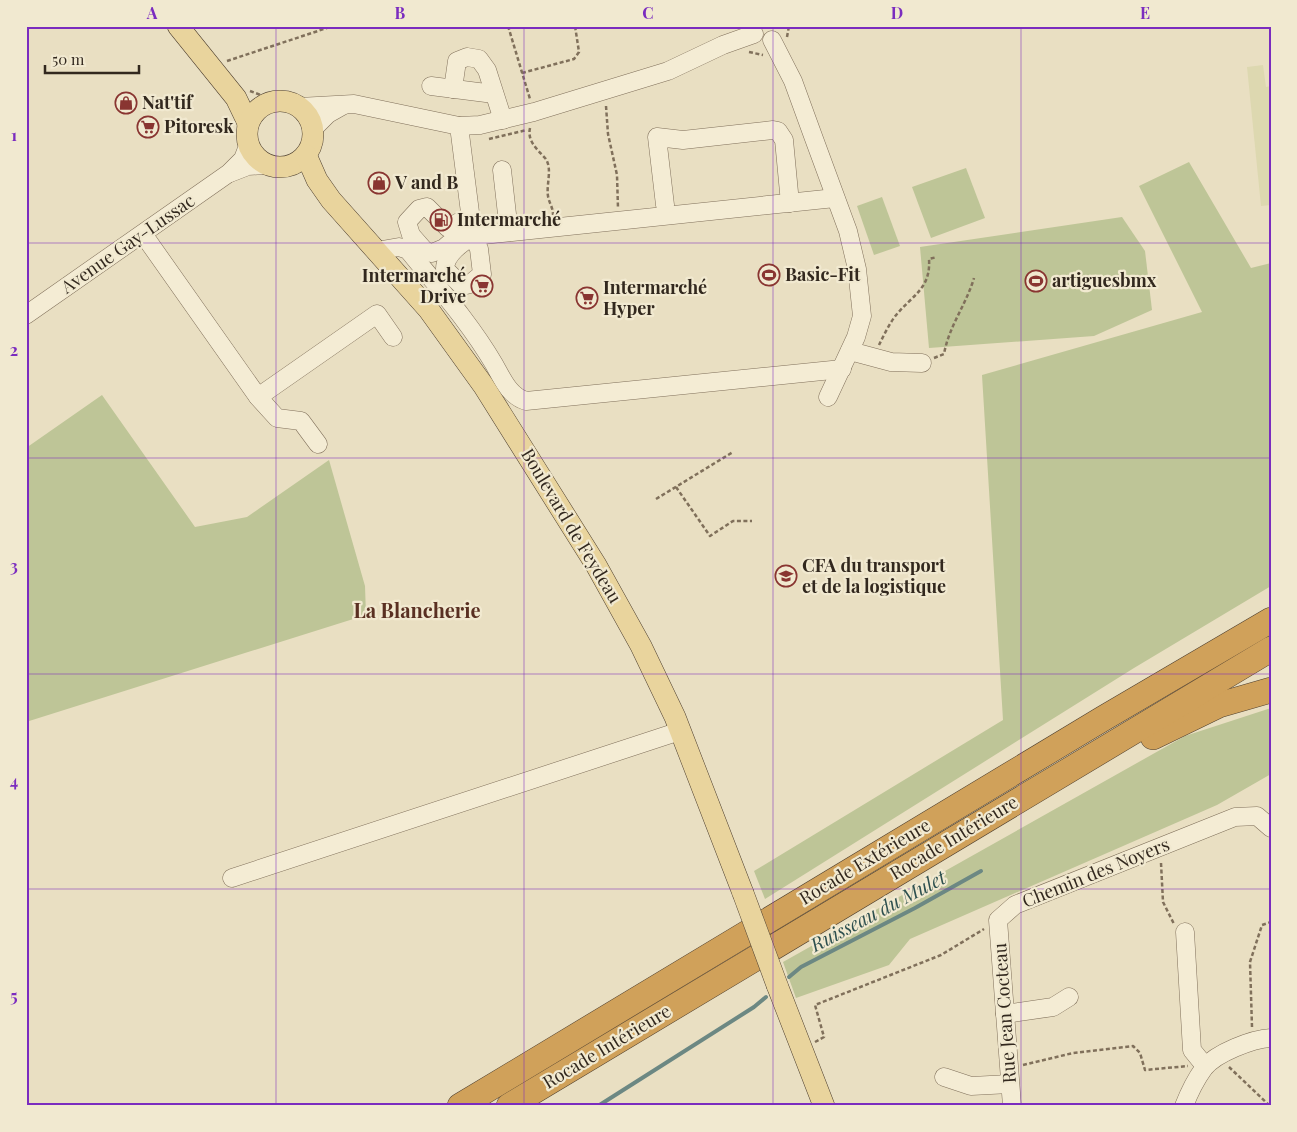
<svg xmlns="http://www.w3.org/2000/svg" width="1297" height="1132" viewBox="0 0 1297 1132" font-family="'Playfair Display',serif">
<style>
.farmland{fill:#ddd8b0}
.green{fill:#bec597}
.lines{fill:none;stroke-linecap:round;stroke-linejoin:round}
.stream{stroke:#6c8883;stroke-width:4}
.minor-casing{stroke:#80705b;stroke-width:19}
.major-casing{stroke:#4e3f2f;stroke-width:22}
.highway-casing{stroke:#4e3f2f;stroke-width:26}
.path{stroke:#80705b;stroke-width:2.5;stroke-dasharray:4 2.5;stroke-linecap:butt}
.minor{stroke:#f4ecd4;stroke-width:18}
.major{stroke:#e9d49d;stroke-width:21}
.highway{stroke:#d0a15a;stroke-width:25}
.major-bridge-casing{stroke:#4e3f2f;stroke-width:22;stroke-linecap:butt}
.major-bridge{stroke:#e9d49d;stroke-width:21}
.grid{fill:none;stroke:#7b2cbf;stroke-width:1;stroke-opacity:0.55}
.labels{text-anchor:middle;stroke-width:4.5;stroke-linejoin:round;paint-order:stroke}
.poi-label{font-size:18px;font-weight:bold;fill:#32281e;stroke:#f1e9d0;text-anchor:start}
.street-label{font-size:18px;fill:#32281e;stroke:#f1e9d0}
.water-label{font-size:19px;font-style:italic;fill:#2e504f;stroke:#f1e9d0}
.quarter-label{font-size:20px;font-weight:bold;fill:#5a3022;stroke:#f1e9d0}
.neatline{fill:none;stroke:#7b2cbf;stroke-width:2}
.grid-label{font-size:16px;text-anchor:middle;font-weight:bold;fill:#7b2cbf}
</style>
<rect width="100%" height="100%" fill="#e9dfc2"/>
<polygon class="farmland" points="1263,65 1266,87 1271,86 1271,205 1261,206 1247,67"/>
<g class="green">
<polygon points="1189,162 1251,268 1271,263 1271,586 1134,668 765,899 754,871 1003,720 982,375 1202,312 1139,186"/>
<polygon points="966,168 985,218 931,238 912,187"/>
<polygon points="882,197 900,246 874,255 857,206"/>
<polygon points="1122,217 1145,251 1152,310 1094,336 929,348 920,247"/>
<polygon points="102,395 195,527 247,517 329,460 365,586 366,615 26,722 26,448"/>
<polygon points="1271,708 1271,774 1217,805 910,939 889,965 796,998 783,962 1185,736"/>
</g>
<g class="lines">
<g class="stream">
<polyline points="789,977 801,967 915,908 981,871"/>
<polyline points="598,1106 754,1007 766,997"/>
</g>
<g class="minor-casing">
<g id="minor">
<polyline points="772,40 793,81 813,136 848,231 857,269 862,316 856,337 828,397"/>
<polyline points="431,86 494,94"/>
<polyline points="453,89 457,61 467,57 479,59 487,70 503,120"/>
<polyline points="299,107 354,104 459,126 480,125 534,112 668,71 723,45 754,34"/>
<polyline points="459,126 473,236 835,198"/>
<polyline points="313,129 328,114 344,105"/>
<polyline points="502,170 509,232"/>
<polyline points="230,173 248,166 265,165"/>
<polyline points="665,205 657,137 683,140 773,130 778,131 784,140 790,203"/>
<polyline points="470,216 448,228 427,207 419,209 407,222 411,235 425,251 432,253 444,248 471,225"/>
<polyline points="143,234 258,397 377,314 393,337"/>
<path d="M 473,236 L 479,249 L 482,274 L 470,284 L 462,286 L 445,269 C 445,254 462,243 473,236 Z"/>
<path d="M 376,251 L 399,247 L 408,250 C 438,287 470,323 494,364 C 502,378 509,396 526,401 L 842,369"/>
<polyline points="26,315 229,173 243,159 248,146"/>
<polyline points="850,351 891,362 922,363"/>
<polyline points="258,397 277,418 301,421 318,444"/>
<polyline points="232,878 680,731"/>
<polyline points="1185,932 1192,1050 1205,1066"/>
<polyline points="1005,1014 1053,1007 1069,997"/>
<polyline points="944,1077 971,1086 1010,1084"/>
<polyline points="1012,1106 998,920 1015,905 1235,817 1257,816 1271,828"/>
<path d="M 1184,1106 C 1189,1093 1196,1079 1204,1068 C 1216,1053 1252,1039 1271,1038"/>
</g>
</g>
<g class="major-casing">
<g id="major">
<polyline points="178,26 236,98 248,123"/>
<circle cx="280" cy="134" r="33"/>
<polyline points="306,155 317,180 331,200 429,310 483,385 596,565 641,646 675,717 743,893"/>
<polyline points="777,985 824,1106"/>
</g>
</g>
<g class="highway-casing">
<g id="highway">
<polyline points="1153,737 1219,705 1271,690"/>
<polyline points="460,1106 1104,718 1271,620"/>
<polyline points="509,1106 1271,649"/>
</g>
</g>
<g class="path">
<polyline points="508,26 530,99"/>
<polyline points="787,37 789,26"/>
<polyline points="749,52 763,55"/>
<polyline points="227,61 333,26"/>
<polyline points="522,73 574,59 579,52 575,26"/>
<polyline points="250,91 277,101"/>
<polyline points="606,106 608,134 617,175 618,208"/>
<path d="M 530,128 C 527,141 537,149 545,158 C 553,168 546,184 548,196 C 549,203 553,207 553,215"/>
<polyline points="489,139 527,130"/>
<path d="M 879,345 C 884,335 890,322 897,314 C 913,295 931,288 929,259 L 937,257"/>
<path d="M 934,358 L 944,354 C 949,326 966,305 974,278"/>
<polyline points="676,487 710,536 733,521 752,521"/>
<polyline points="656,499 733,452"/>
<polyline points="1161,863 1163,902 1174,924"/>
<polyline points="1252,1027 1250,962 1262,925 1271,922"/>
<polyline points="815,1042 824,1037 815,1005 941,955 984,929"/>
<polyline points="1023,1065 1073,1053 1133,1046 1140,1053 1145,1070 1188,1066"/>
<polyline points="1229,1067 1270,1106"/>
<polyline points="1052,1106 1069,1106"/>
</g>
<use href="#minor" class="minor"/>
<use href="#major" class="major"/>
<use href="#highway" class="highway"/>
<g class="major-bridge-casing">
<polyline id="major-bridge" points="743,893 777,985"/>
</g>
<use href="#major-bridge" class="major-bridge"/>
</g>
<path class="grid" d="M 276,26 L 276,1106M 524,26 L 524,1106M 773,26 L 773,1106M 1021,26 L 1021,1106M 26,243 L 1271,243M 26,458 L 1271,458M 26,674 L 1271,674M 26,889 L 1271,889"/>
<defs>
<g id="shop-ring" transform="scale(1.125)"><circle r="9.5" fill="#f1e9d0" stroke="#893531" stroke-width="1.5"/><path d="M-5-2.5h2.3a2.7 3.5 0 0 1 5.4 0H5L5.5 6h-11ZM-1.5-2.5h3a1.5 2.3 0 0 0-3 0Z" fill="#893531"/></g>
<g id="supermarket-ring" transform="scale(1.125)"><circle r="9.5" fill="#f1e9d0" stroke="#893531" stroke-width="1.5"/><path d="M-6-5.5h2.5l.6 2H6L4.5 2H-2.5L-4.4-4H-6ZM-1.5 3.2a1.3 1.3 0 1 0 .1 0ZM3 3.2a1.3 1.3 0 1 0 .1 0Z" fill="#893531"/></g>
<g id="fuel-ring" transform="scale(1.125)"><circle r="9.5" fill="#f1e9d0" stroke="#893531" stroke-width="1.5"/><path d="M-5.5-6h7V0h2V4h1.3V-2.5L3-4.5l.8-.8L6-3V5H2.5V1h-1V6h-7ZM-4.2-4.7v3.2H.2V-4.7Z" fill="#893531"/></g>
<g id="stadium-ring" transform="scale(1.125)"><circle r="9.5" fill="#f1e9d0" stroke="#893531" stroke-width="1.5"/><path d="M0-5a6.5 5 0 1 0 0 10a6.5 5 0 1 0 0-10ZM-3.5-1.8h7v3.6h-7Z" fill="#893531"/></g>
<g id="university-ring" transform="scale(1.125)"><circle r="9.5" fill="#f1e9d0" stroke="#893531" stroke-width="1.5"/><path d="M0-5L7-2L0 1L-7-2ZM-4 1L0 2.5L4 1V4Q0 6-4 4Z" fill="#893531"/></g>
</defs>
<g fill-rule="evenodd">
<use href="#shop-ring" x="126" y="103"/>
<use href="#supermarket-ring" x="148" y="127"/>
<use href="#shop-ring" x="379" y="183"/>
<use href="#fuel-ring" x="441" y="220"/>
<use href="#stadium-ring" x="769" y="275"/>
<use href="#stadium-ring" x="1036" y="281"/>
<use href="#supermarket-ring" x="482" y="286"/>
<use href="#supermarket-ring" x="587" y="298"/>
<use href="#university-ring" x="786" y="576"/>
</g>
<g class="labels">
<g class="poi-label">
<text x="142" y="109">Nat'tif</text>
<text x="164" y="133">Pitoresk</text>
<text x="395" y="189">V and B</text>
<text x="457" y="226">Intermarché</text>
<text x="785" y="281">Basic-Fit</text>
<text x="466" y="282" text-anchor="end">Intermarché<tspan x="466" dy="21">Drive</tspan></text>
<text x="1052" y="287">artiguesbmx</text>
<text x="603" y="294">Intermarché<tspan x="603" dy="21">Hyper</tspan></text>
<text x="802" y="572">CFA du transport<tspan x="802" dy="21">et de la logistique</tspan></text>
</g>
<g class="street-label">
<text transform="translate(128 244) rotate(-35)" y="6">Avenue Gay-Lussac</text>
<text transform="translate(571 526) rotate(59)" y="6">Boulevard de Feydeau</text>
<text transform="translate(954 838) rotate(-31)" y="6">Rocade Intérieure</text>
<text transform="translate(865 862) rotate(-31)" y="6">Rocade Extérieure</text>
<text transform="translate(1096 873) rotate(-22)" y="6">Chemin des Noyers</text>
<text transform="translate(1005 1013) rotate(-94)" y="6">Rue Jean Cocteau</text>
<text transform="translate(607 1047) rotate(-31)" y="6">Rocade Intérieure</text>
</g>
<g class="water-label">
<text transform="translate(878 911) rotate(-28)" y="7">Ruisseau du Mulet</text>
</g>
<g class="quarter-label">
<text x="417" y="618">La Blancherie</text>
</g>
</g>
<rect width="1297" height="1132" fill="none" stroke="#f1e9d0" stroke-width="55"/>
<path d="M45 65v8h94v-8" fill="none" stroke="#32281e" stroke-width="2.5"/>
<text x="52" y="65" font-size="15" fill="#32281e" stroke="#f1e9d0" stroke-width="4" paint-order="stroke">50 m</text>
<rect x="28" y="28" width="1242" height="1076" class="neatline"/>
<g class="grid-label">
<text x="152" y="19">A</text>
<text x="400" y="19">B</text>
<text x="648" y="19">C</text>
<text x="897" y="19">D</text>
<text x="1145" y="19">E</text>
<text x="14" y="141">1</text>
<text x="14" y="356">2</text>
<text x="14" y="572">3</text>
<text x="14" y="787">4</text>
<text x="14" y="1002">5</text>
</g>
</svg>
